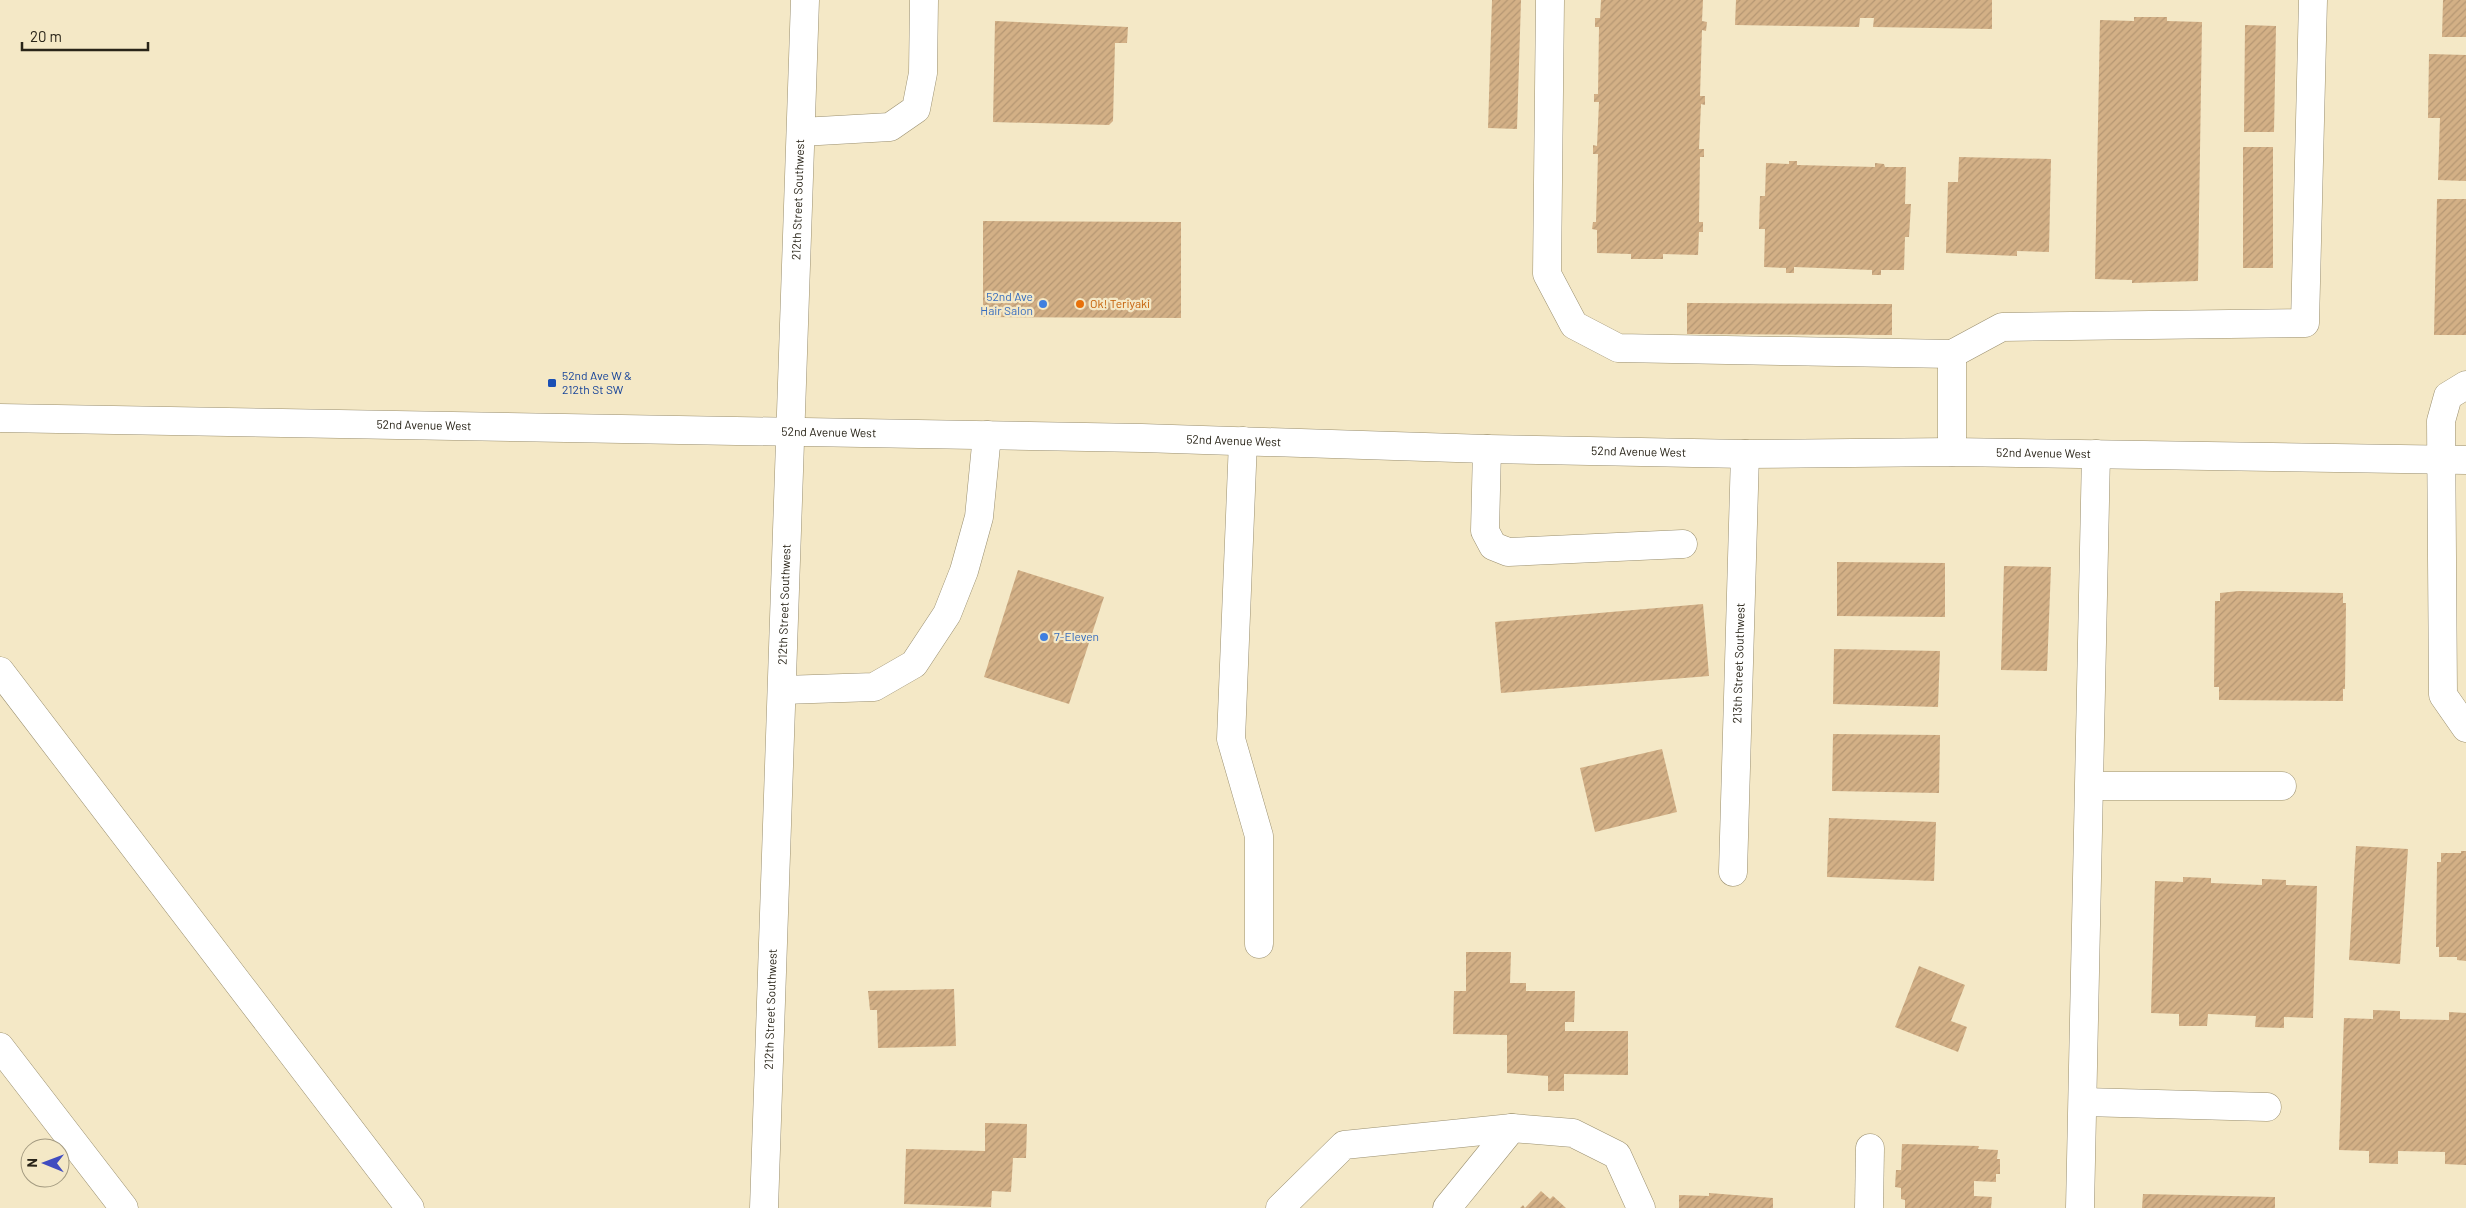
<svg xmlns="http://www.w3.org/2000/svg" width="2466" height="1208" viewBox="0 0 2466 1208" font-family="Barlow,sans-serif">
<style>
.building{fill:url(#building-hatch)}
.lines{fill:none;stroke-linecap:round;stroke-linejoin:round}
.minor-casing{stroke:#9a8f6f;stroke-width:29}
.major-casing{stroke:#9a8f6f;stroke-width:29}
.highway-casing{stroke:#9a8f6f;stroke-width:29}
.minor{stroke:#fff;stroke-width:28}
.major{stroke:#fff;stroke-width:28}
.highway{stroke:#fff;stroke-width:28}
.shop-dot{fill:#3f7fe0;stroke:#f4e8c6;stroke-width:2}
.food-dot{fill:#e8710a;stroke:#f4e8c6;stroke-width:2}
.transit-dot{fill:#1a4fb4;stroke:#f4e8c6;stroke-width:2}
.labels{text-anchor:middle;stroke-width:4.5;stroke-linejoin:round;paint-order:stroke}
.street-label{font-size:12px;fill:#292418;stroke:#f4e8c6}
.shop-label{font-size:12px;fill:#366cbe;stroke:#f4e8c6;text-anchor:end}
.food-label{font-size:12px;fill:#c56008;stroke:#f4e8c6;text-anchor:start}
.transit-label{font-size:12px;fill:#164399;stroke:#f4e8c6;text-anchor:start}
</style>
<defs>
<pattern id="building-hatch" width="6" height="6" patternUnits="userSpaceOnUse" patternTransform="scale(1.25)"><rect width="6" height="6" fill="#d3b086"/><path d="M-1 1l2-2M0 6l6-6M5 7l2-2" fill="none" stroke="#b59773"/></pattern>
</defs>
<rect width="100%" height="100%" fill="#f4e8c6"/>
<g class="building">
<polygon points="1492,0 1521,0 1517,129 1488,128"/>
<polygon points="1601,0 1703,0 1702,21 1707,22 1706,31 1702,30 1700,96 1705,96 1705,105 1701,104 1699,149 1704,149 1704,157 1700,157 1699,222 1703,222 1703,232 1699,232 1698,255 1663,254 1663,259 1631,259 1631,254 1597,253 1597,230 1592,229 1593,222 1596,222 1598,154 1593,154 1593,145 1597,146 1599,102 1594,102 1594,94 1598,94 1599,27 1595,27 1595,18 1600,18"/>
<polygon points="1736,0 1992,0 1992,29 1873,27 1874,18 1860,18 1859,27 1735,25"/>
<polygon points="2443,0 2466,0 2466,37 2442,37"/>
<polygon points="2134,17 2167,17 2167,21 2202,22 2198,281 2132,283 2132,280 2095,279 2100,20 2134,21"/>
<polygon points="995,21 1128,27 1127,43 1115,43 1113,121 1109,125 993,122"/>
<polygon points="2245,25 2276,26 2274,132 2244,132"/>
<polygon points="2429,54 2466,55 2466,181 2438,180 2440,118 2428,118"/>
<rect x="2243" y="147" width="30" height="121"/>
<polygon points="1959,157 2051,159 2049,252 2017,251 2017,256 1946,253 1948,182 1958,182"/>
<polygon points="1789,161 1797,161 1797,165 1875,167 1875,163 1884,164 1885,167 1906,167 1905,204 1911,204 1909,237 1905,237 1904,270 1881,270 1881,275 1872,275 1872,270 1794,267 1794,273 1786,273 1786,268 1764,267 1765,229 1759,229 1760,196 1765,196 1766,163 1789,164"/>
<polygon points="2437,199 2466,199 2466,335 2434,335"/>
<polygon points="983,221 1181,222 1181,318 983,317"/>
<polygon points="1687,303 1892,304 1892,335 1687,334"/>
<polygon points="1837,562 1945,563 1945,617 1837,616"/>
<polygon points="2004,566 2051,567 2047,671 2001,670"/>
<polygon points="1018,570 1104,597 1069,704 984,677"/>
<polygon points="2239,591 2343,593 2343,603 2346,603 2345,689 2343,689 2343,701 2219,700 2219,687 2214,687 2215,601 2220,601 2220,593"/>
<polygon points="1703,604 1709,676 1501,693 1495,622"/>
<polygon points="1834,649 1940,651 1938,707 1833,704"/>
<polygon points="1833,734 1940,735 1939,793 1832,791"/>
<polygon points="1662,749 1677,812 1595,832 1580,768"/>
<polygon points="1829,818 1936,822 1934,881 1827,877"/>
<polygon points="2356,846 2408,849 2400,964 2349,960"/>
<polygon points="2461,851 2466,851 2466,961 2457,960 2457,957 2439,957 2439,947 2436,947 2437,862 2441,862 2441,853 2461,853"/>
<polygon points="2183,877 2211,878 2211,883 2262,885 2262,879 2286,880 2286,885 2317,886 2313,1018 2284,1017 2284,1028 2255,1027 2256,1016 2208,1014 2207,1026 2179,1026 2179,1014 2151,1013 2155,881 2183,882"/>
<polygon points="1466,952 1511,952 1510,983 1526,983 1526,991 1575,991 1574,1022 1565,1022 1565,1031 1628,1031 1628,1075 1564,1074 1564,1091 1548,1091 1548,1076 1507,1073 1507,1035 1453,1034 1454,991 1466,991"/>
<polygon points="1919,966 1965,985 1951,1021 1967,1027 1958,1052 1895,1027"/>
<polygon points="954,989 956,1046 878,1048 877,1010 870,1010 868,991"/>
<polygon points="2373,1010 2400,1011 2400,1019 2449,1020 2449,1012 2466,1013 2466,1165 2445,1164 2445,1152 2398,1151 2398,1164 2369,1163 2369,1151 2339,1150 2344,1018 2373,1019"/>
<polygon points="985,1123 1027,1124 1026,1158 1013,1158 1011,1192 992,1191 991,1207 904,1204 906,1149 985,1151"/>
<polygon points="1902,1144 1979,1146 1978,1149 1998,1150 1997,1159 2000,1159 2000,1174 1996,1174 1996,1182 1974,1181 1974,1196 1992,1197 1991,1208 1905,1208 1905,1200 1901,1199 1901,1188 1895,1187 1896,1170 1901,1170"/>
<polygon points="1541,1191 1550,1199 1553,1196 1566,1208 1520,1208 1523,1205 1525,1208"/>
<polygon points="1709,1193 1773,1198 1773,1208 1679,1208 1679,1195 1709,1196"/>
<polygon points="2143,1194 2275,1197 2275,1208 2142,1208"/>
</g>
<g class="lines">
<g class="minor-casing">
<g id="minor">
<polyline points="1550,0 1547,274 1574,325 1618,348 1952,354 2002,327 2305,323 2313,0"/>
<polyline points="801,132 890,127 916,109 923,73 924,0"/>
<polyline points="2466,385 2448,396 2441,421 2443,695 2466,728"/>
<path id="s1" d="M 0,418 L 1142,438 L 1487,449 L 1745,454 L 1952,452 L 2466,460"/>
<polyline points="1243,441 1231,739 1259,836 1259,944"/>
<polyline points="1487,449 1485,531 1493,546 1508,552 1683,544"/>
<polyline points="1952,452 1952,354"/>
<polyline points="783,690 874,687 914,664 947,614 964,571 979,517 987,435"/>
<polyline points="2090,786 2282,786"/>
<path id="s2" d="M 1733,872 L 1745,454"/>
<polyline points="2084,1102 2267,1107"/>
<polyline points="1280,1208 1344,1145 1512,1128 1573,1133 1617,1155 1641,1208"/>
<polyline points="1447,1208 1512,1128"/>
<polyline points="1869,1208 1870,1148"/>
<polyline points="2080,1208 2096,454"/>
</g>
</g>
<g class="major-casing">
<g id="major">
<path id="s3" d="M 764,1208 L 805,0"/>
</g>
</g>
<g class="highway-casing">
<g id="highway">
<polyline points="0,671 410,1208"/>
<polyline points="0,1047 124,1208"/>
</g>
</g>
<use href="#minor" class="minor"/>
<use href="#major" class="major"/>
<use href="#highway" class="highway"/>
</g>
<g class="shop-dot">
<circle cx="1043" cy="304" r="5"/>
<circle cx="1044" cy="637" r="5"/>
</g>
<circle class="food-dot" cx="1080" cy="304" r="5"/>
<rect class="transit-dot" x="547" y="378" width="10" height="10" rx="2.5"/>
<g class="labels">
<g class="street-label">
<text dy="4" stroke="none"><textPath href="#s3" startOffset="1009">212th Street Southwest</textPath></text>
<text dy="4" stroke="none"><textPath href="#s1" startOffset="424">52nd Avenue West</textPath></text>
<text dy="4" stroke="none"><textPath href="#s1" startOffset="829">52nd Avenue West</textPath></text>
<text dy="4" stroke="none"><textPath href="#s1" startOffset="1234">52nd Avenue West</textPath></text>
<text dy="4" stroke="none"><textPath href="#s1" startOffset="1639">52nd Avenue West</textPath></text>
<text dy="4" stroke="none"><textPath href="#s1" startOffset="2044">52nd Avenue West</textPath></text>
<text dy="4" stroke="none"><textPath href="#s3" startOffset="604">212th Street Southwest</textPath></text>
<text dy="4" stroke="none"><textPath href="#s2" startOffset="209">213th Street Southwest</textPath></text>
<text dy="4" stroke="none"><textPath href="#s3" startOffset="199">212th Street Southwest</textPath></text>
</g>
<g class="shop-label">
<text x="1033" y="301">52nd Ave<tspan x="1033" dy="14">Hair Salon</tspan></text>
<text x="1054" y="641" text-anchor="start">7-Eleven</text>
</g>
<g class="food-label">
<text x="1090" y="308">Ok! Teriyaki</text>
</g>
<g class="transit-label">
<text x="562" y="380">52nd Ave W &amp;<tspan x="562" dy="14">212th St SW</tspan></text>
</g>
</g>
<g transform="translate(45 1163) rotate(271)"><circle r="24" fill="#f4e8c6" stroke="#a39a80"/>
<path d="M0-4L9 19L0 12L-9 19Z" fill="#404cc0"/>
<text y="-8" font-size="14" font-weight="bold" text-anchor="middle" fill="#292418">N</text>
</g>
<path d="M22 42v8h126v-8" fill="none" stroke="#292418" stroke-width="2.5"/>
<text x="30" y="42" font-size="15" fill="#292418" stroke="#f4e8c6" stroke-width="4" paint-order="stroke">20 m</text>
</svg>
